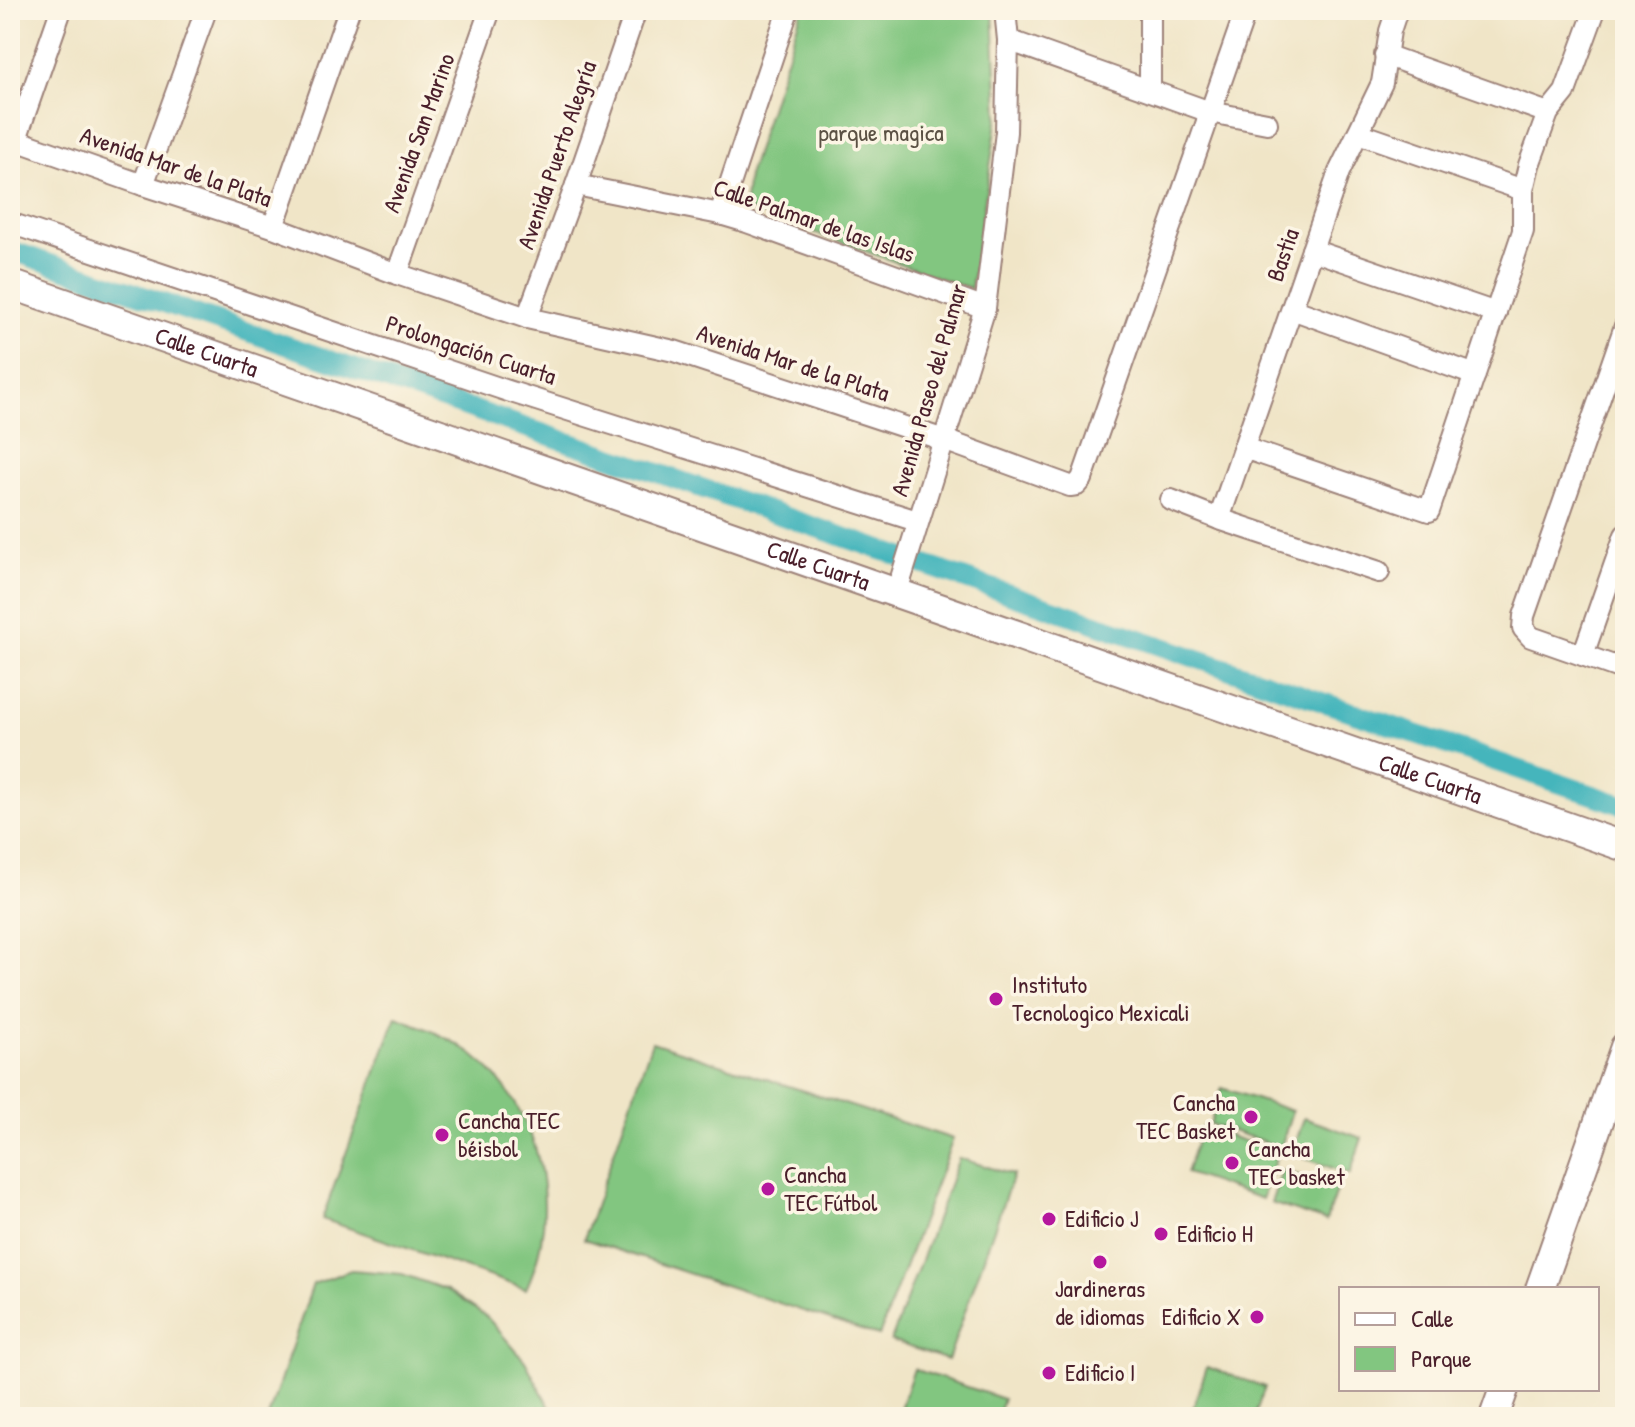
<svg xmlns="http://www.w3.org/2000/svg" width="1635" height="1427" viewBox="0 0 1635 1427" font-family="'Patrick Hand',sans-serif">
<style>
.green{fill:#82c680;stroke:#667256;stroke-width:2}
.lines{fill:none;stroke-linecap:round;stroke-linejoin:round}
.canal{stroke:#45b5bc;stroke-width:20}
.street-casing{stroke:#9d8279;stroke-width:24}
.secondary-casing{stroke:#9d8279;stroke-width:32}
.street{stroke:#fff;stroke-width:20}
.secondary{stroke:#fff;stroke-width:28}
.poi-dot{fill:#b5179e;stroke:#fcf5e5;stroke-width:3}
.labels{text-anchor:middle;stroke-width:7;stroke-linejoin:round;paint-order:stroke}
.street-label{font-size:24px;fill:#4a1f2b;stroke:#fcf5e5}
.park-label{font-size:24px;fill:#5b5144;stroke:#fcf5e5}
.poi-label{font-size:24px;fill:#4a1f2b;stroke:#fcf5e5;text-anchor:start}
</style>
<rect width="100%" height="100%" fill="#fcf5e5"/>
<filter id="ink" filterUnits="userSpaceOnUse"><feTurbulence type="fractalNoise" baseFrequency=".0125" numOctaves="2"/><feDisplacementMap in="SourceGraphic" scale="16" xChannelSelector="R" yChannelSelector="G"/><feConvolveMatrix kernelMatrix="1 2 1 2 8 2 1 2 1" color-interpolation-filters="sRGB"/></filter>
<filter id="wash" filterUnits="userSpaceOnUse"><feTurbulence type="fractalNoise" baseFrequency=".006" numOctaves="4" result="noise"/><feDisplacementMap in="SourceGraphic" scale="32" xChannelSelector="R" yChannelSelector="G"/><feGaussianBlur stdDeviation="1.8" result="paint"/><feColorMatrix in="noise" values="0 0 0 0 0 0 0 0 0 0 0 0 0 0 0 0 0 1.4 0 .05"/><feComposite in="paint" operator="in"/></filter>
<g filter="url(#wash)">
<rect width="100%" height="100%" fill="#f0e5c7"/>
<g class="green">
<polygon points="802,10 993,10 998,116 971,289 744,208 748,176"/>
<path d="M 396,1017 C 422,1026 450,1037 473,1055 C 542,1110 563,1210 526,1289 L 322,1219 Z"/>
<polygon points="652,1042 953,1139 879,1336 584,1239"/>
<polygon points="1222,1088 1292,1111 1281,1147 1210,1124"/>
<polygon points="1304,1118 1362,1138 1350,1174 1292,1154"/>
<polygon points="1202,1127 1278,1152 1262,1199 1186,1173"/>
<polygon points="959,1158 1013,1175 948,1360 891,1341"/>
<polygon points="1282,1170 1337,1188 1326,1221 1271,1203"/>
<polygon points="351,1270 402,1274 447,1290 487,1317 525,1361 555,1417 268,1417 313,1284"/>
<polygon points="1207,1367 1265,1387 1254,1417 1190,1417"/>
<polygon points="914,1369 1003,1399 997,1417 897,1417"/>
</g>
<g class="lines">
<polyline class="canal" points="10,250 1625,806"/>
</g>
</g>
<g filter="url(#ink)">
<g class="lines">
<g class="street-casing">
<g id="street">
<polyline points="1150,10 1150,89"/>
<polyline points="1008,40 1210,112 1267,123"/>
<polyline points="1385,55 1548,113"/>
<polyline points="1358,133 1523,190"/>
<polyline points="10,138 143,185 273,227 397,274 527,318 674,351 944,440 1070,486 1077,485 1082,479 1246,10"/>
<polyline points="16,139 61,10"/>
<polyline points="143,185 206,10"/>
<polyline points="576,185 720,214 747,222 985,308"/>
<polyline points="720,214 788,10"/>
<polyline points="10,223 508,391 917,521"/>
<polyline points="273,227 349,10"/>
<polyline points="1312,250 1496,313"/>
<polyline points="397,274 490,10"/>
<polyline points="1292,309 1475,375"/>
<polyline points="527,318 576,185 636,10"/>
<polyline points="1625,326 1524,616 1523,628 1531,637 1625,670"/>
<polyline points="1244,448 1429,511 1523,231 1523,190 1529,165 1548,113 1565,92 1595,10"/>
<polyline points="1171,500 1219,519 1379,572"/>
<polyline points="1219,519 1339,172 1382,83 1390,31 1397,10"/>
<polyline points="897,591 985,308 1006,132 1008,40 1005,10"/>
<polyline points="1583,655 1625,535"/>
</g>
</g>
<g class="secondary-casing">
<g id="secondary">
<path id="s1" d="M 10,284 L 1625,847"/>
<polyline points="1540,1289 1625,1047"/>
<polyline points="1494,1417 1504,1389"/>
</g>
</g>
<use href="#street" class="street"/>
<use href="#secondary" class="secondary"/>
</g>
</g>
<g class="poi-dot">
<circle cx="996" cy="999" r="8"/>
<circle cx="1251" cy="1117" r="8"/>
<circle cx="442" cy="1135" r="8"/>
<circle cx="1232" cy="1163" r="8"/>
<circle cx="768" cy="1189" r="8"/>
<circle cx="1049" cy="1219" r="8"/>
<circle cx="1161" cy="1234" r="8"/>
<circle cx="1100" cy="1262" r="8"/>
<circle cx="1257" cy="1317" r="8"/>
<circle cx="1049" cy="1373" r="8"/>
</g>
<g class="labels">
<g class="street-label">
<text transform="translate(419 133) rotate(-70)" y="8">Avenida San Marino</text>
<text transform="translate(557 155) rotate(-71)" y="8">Avenida Puerto Alegría</text>
<text transform="translate(176 167) rotate(19)" y="8">Avenida Mar de la Plata</text>
<text transform="translate(814 221) rotate(19)" y="8">Calle Palmar de las Islas</text>
<text transform="translate(1283 255) rotate(-71)" y="8">Bastia</text>
<text transform="translate(471 350) rotate(18)" y="8">Prolongación Cuarta</text>
<text dy="8" stroke="none"><textPath href="#s1" startOffset="208">Calle Cuarta</textPath></text>
<text transform="translate(793 363) rotate(18)" y="8">Avenida Mar de la Plata</text>
<text transform="translate(929 390) rotate(-74)" y="8">Avenida Paseo del Palmar</text>
<text dy="8" stroke="none"><textPath href="#s1" startOffset="856">Calle Cuarta</textPath></text>
<text dy="8" stroke="none"><textPath href="#s1" startOffset="1504">Calle Cuarta</textPath></text>
</g>
<g class="park-label">
<text x="881" y="141">parque magica</text>
</g>
<g class="poi-label">
<text x="1012" y="993">Instituto<tspan x="1012" dy="28">Tecnologico Mexicali</tspan></text>
<text x="1235" y="1111" text-anchor="end">Cancha<tspan x="1235" dy="28">TEC Basket</tspan></text>
<text x="458" y="1129">Cancha TEC<tspan x="458" dy="28">béisbol</tspan></text>
<text x="1248" y="1157">Cancha<tspan x="1248" dy="28">TEC basket</tspan></text>
<text x="784" y="1183">Cancha<tspan x="784" dy="28">TEC Fútbol</tspan></text>
<text x="1065" y="1227">Edificio J</text>
<text x="1177" y="1242">Edificio H</text>
<text x="1100" y="1297" text-anchor="middle">Jardineras<tspan x="1100" dy="28">de idiomas</tspan></text>
<text x="1241" y="1325" text-anchor="end">Edificio X</text>
<text x="1065" y="1381">Edificio I</text>
</g>
</g>
<rect width="1635" height="1427" fill="none" stroke="#fcf5e5" stroke-width="40"/>
<rect x="1339" y="1287" width="260" height="104" fill="#fcf5e5" stroke="#b59f9b" stroke-width="2"/>
<rect x="1355" y="1313" width="40" height="12" fill="#ffffff" stroke="#b59f9b" stroke-width="2"/>
<text x="1411" y="1327" font-size="24" fill="#4a1f2b">Calle</text>
<rect x="1355" y="1347" width="40" height="24" fill="#82c680" stroke="#b59f9b" stroke-width="2"/>
<text x="1411" y="1367" font-size="24" fill="#4a1f2b">Parque</text>
</svg>
